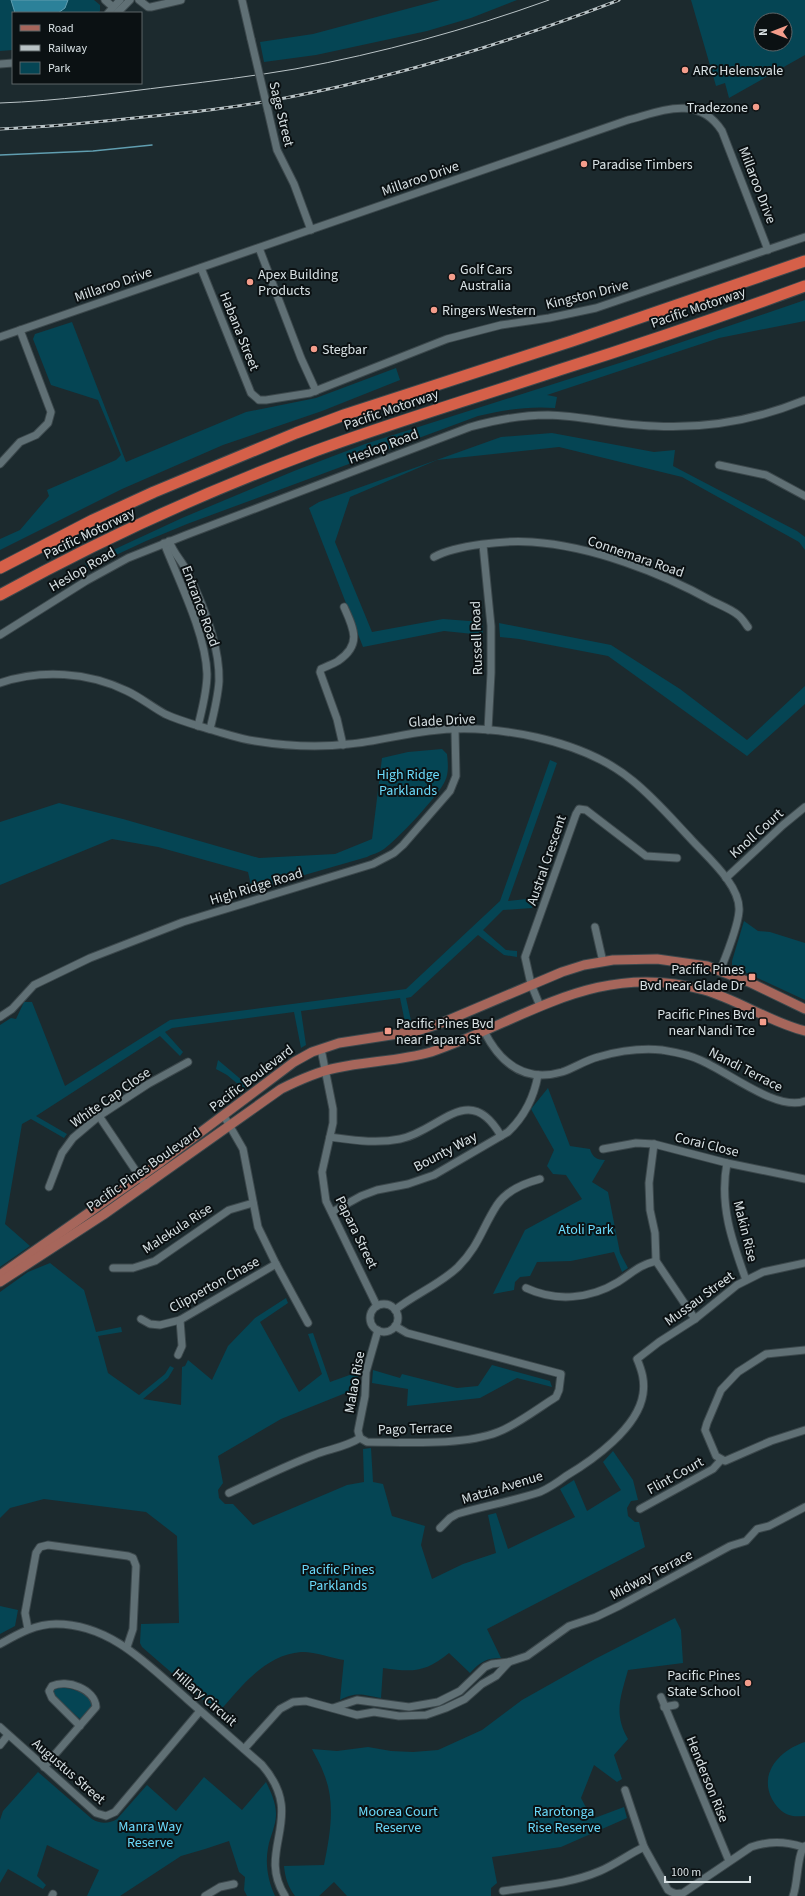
<svg xmlns="http://www.w3.org/2000/svg" width="805" height="1896" viewBox="0 0 805 1896" font-family="'Source Sans 3',sans-serif">
<style>
.green{fill:#054554;fill-rule:evenodd}
.water{fill:#2c8199;stroke:#609eb0}
.lines{fill:none;stroke-linecap:round;stroke-linejoin:round}
.stream{stroke:#609eb0;stroke-width:1.5}
.minor-casing{stroke:#3c484c;stroke-width:9}
.major-casing{stroke:#3c484c;stroke-width:11}
.highway-casing{stroke:#3c484c;stroke-width:13}
.minor{stroke:#607075;stroke-width:7}
.major{stroke:#a6665b;stroke-width:9}
.highway{stroke:#d56049;stroke-width:11}
.tram{stroke:#b9c3c6;stroke-width:1}
.rail-casing{stroke:#b9c3c6;stroke-width:3}
.rail{stroke:#0b1113;stroke-width:1.5;stroke-dasharray:4.5;stroke-linecap:butt}
.minor-bridge-casing{stroke:#3c484c;stroke-width:9;stroke-linecap:butt}
.minor-bridge{stroke:#607075;stroke-width:7}
.poi-dot{fill:#f49d8b;stroke:#0b1113;stroke-width:1.5}
.labels{text-anchor:middle;stroke-width:4;stroke-linejoin:round;paint-order:stroke}
.poi-label{font-size:14px;fill:#d8e1e4;stroke:#0b1113;text-anchor:start}
.street-label{font-size:14px;fill:#d8e1e4;stroke:#0b1113}
.park-label{font-size:14px;fill:#6bdafb;stroke:#0b1113}
</style>
<rect width="100%" height="100%" fill="#1c2a2e"/>
<g class="green">
<polygon points="0,0 94,0 100,5 100,11 97,13 13,13 13,50 0,51"/>
<polygon points="440,0 517,0 471,18 427,31 316,55 264,62 260,42 313,34"/>
<path d="M 691,0 L 805,0 L 805,55 L 729,98 L 725,83 L 716,86 ZM 761,20 L 785,20 L 785,44 L 761,44 Z"/>
<path d="M 805,300 L 805,321 L 719,338 L 547,395 L 557,397 L 555,408 C 528,406 504,410 478,416 L 187,524 L 146,541 L 88,568 L 85,563 L 182,518 L 294,471 L 365,444 L 632,359 Z"/>
<polygon points="72,322 126,462 246,412 316,398 396,368 400,380 322,411 223,445 122,489 0,550 0,539 20,530 49,496 47,490 116,460 121,455 98,400 51,385 33,339 35,334"/>
<polygon points="552,433 654,452 675,450 673,466 797,531 805,537 805,550 799,542 682,477 559,447 437,460 350,497 335,542 372,632 443,619 482,622 483,635 444,631 363,647 309,508 319,502 501,437"/>
<polygon points="499,623 611,645 680,689 747,740 805,686 805,704 747,756 608,656 519,639 500,637"/>
<path d="M 442,749 L 447,754 C 448,763 449,773 445,781 C 440,794 396,841 384,849 C 379,853 372,854 367,857 L 252,890 L 248,872 L 158,847 L 112,839 L 0,885 L 0,822 L 59,803 L 123,819 L 259,858 L 335,854 L 372,839 L 382,758 L 408,752 Z"/>
<polygon points="550,760 557,763 508,901 536,898 532,908 503,910 483,930 506,950 517,951 517,957 504,955 478,935 411,997 406,998 412,1025 406,1027 400,998 301,1011 306,1045 301,1048 294,1012 172,1028 165,1032 183,1052 180,1056 160,1036 36,1116 67,1134 64,1138 31,1119 22,1124 5,1224 30,1246 0,1267 0,1025 11,1018 16,1019 24,1002 32,1002 65,1086 170,1020 406,989 500,901"/>
<polygon points="744,921 758,931 770,932 805,943 805,1000 736,968 732,965 732,961"/>
<polygon points="218,1060 250,1087 245,1090 227,1075 216,1069"/>
<path d="M 548,1088 L 570,1146 L 590,1149 C 592,1157 597,1160 605,1160 L 592,1182 L 608,1192 L 620,1253 L 628,1268 L 622,1272 L 614,1252 L 571,1261 L 537,1262 L 530,1276 L 520,1277 L 515,1282 L 514,1290 L 493,1294 L 525,1230 L 582,1199 L 566,1175 L 553,1174 L 547,1166 L 554,1150 L 531,1109 Z"/>
<path d="M 50,1263 L 84,1290 L 96,1332 L 121,1327 L 122,1332 L 98,1336 L 108,1373 L 139,1395 L 165,1374 L 170,1366 L 174,1368 L 168,1378 L 143,1399 L 181,1405 L 182,1367 L 185,1366 L 188,1360 L 212,1380 L 228,1346 L 255,1318 L 286,1298 L 288,1303 L 260,1322 L 299,1392 L 322,1374 L 308,1334 L 313,1333 L 330,1382 L 358,1372 L 358,1388 L 281,1419 L 218,1456 L 223,1483 L 218,1490 L 219,1498 L 225,1504 L 233,1504 L 253,1525 L 347,1485 L 364,1482 L 363,1449 L 371,1448 L 373,1482 L 383,1484 L 392,1516 L 425,1526 L 421,1545 L 432,1579 L 463,1564 L 496,1553 L 488,1515 L 496,1513 L 508,1549 L 575,1517 L 560,1489 L 574,1480 L 587,1511 L 621,1490 L 603,1462 L 613,1451 L 633,1480 L 638,1500 L 631,1501 L 627,1508 L 628,1516 L 635,1522 L 639,1522 L 645,1547 L 487,1629 L 501,1658 C 486,1658 480,1662 470,1673 L 449,1653 C 425,1673 412,1672 383,1668 L 381,1698 C 364,1695 356,1691 340,1700 L 344,1660 C 332,1658 312,1651 301,1652 C 264,1655 240,1688 218,1713 L 142,1647 L 140,1643 L 141,1624 L 179,1623 L 177,1536 L 146,1512 L 44,1499 L 10,1508 L 0,1518 L 0,1292 L 28,1272 Z"/>
<polygon points="492,1365 550,1381 552,1387 517,1378 480,1398 407,1406 408,1389 372,1383 373,1370 400,1378 402,1374 457,1388 478,1386"/>
<polygon points="0,1606 18,1610 15,1626 0,1634"/>
<path d="M 675,1618 L 681,1630 L 683,1663 L 628,1670 C 621,1696 613,1713 628,1739 L 614,1755 L 622,1779 L 617,1782 L 594,1765 L 581,1798 L 592,1819 L 624,1807 L 627,1818 L 561,1847 L 492,1857 L 497,1883 L 491,1888 L 491,1896 L 347,1896 L 334,1882 L 319,1896 L 295,1896 C 288,1887 285,1877 284,1866 L 324,1865 C 330,1835 336,1803 324,1774 C 321,1765 316,1757 312,1749 L 337,1751 L 368,1747 L 391,1751 L 413,1752 L 438,1750 L 482,1730 L 522,1700 L 595,1659 Z"/>
<path d="M 56,1687 C 70,1688 82,1690 91,1701 L 91,1707 L 80,1719 L 56,1698 L 53,1692 Z"/>
<path d="M 805,1742 L 805,1816 C 800,1816 794,1817 789,1815 C 782,1813 775,1805 772,1799 C 758,1772 782,1749 805,1742 Z"/>
<path d="M 38,1772 L 92,1819 C 100,1824 109,1824 117,1819 L 147,1785 L 176,1811 L 204,1777 L 242,1810 L 266,1782 C 271,1792 276,1803 276,1814 C 276,1826 270,1836 268,1848 C 265,1864 268,1881 275,1896 L 247,1896 L 244,1890 L 245,1877 L 239,1872 L 229,1841 L 205,1849 L 181,1856 L 120,1896 L 87,1896 L 99,1870 L 47,1845 L 37,1876 L 46,1885 L 43,1889 L 8,1869 L 0,1883 L 0,1820 L 3,1811 Z"/>
</g>
<polygon class="water" points="11,0 68,0 65,8 58,13 15,13"/>
<g class="lines">
<polyline class="stream" points="0,155 93,151 152,145"/>
<g class="minor-casing">
<g id="minor">
<polyline points="105,0 113,7"/>
<polyline points="139,0 148,7 151,7 181,0"/>
<polyline points="242,0 251,39"/>
<polyline points="108,13 120,0"/>
<polyline points="117,13 130,0"/>
<polyline points="0,64 13,63"/>
<polyline points="268,111 277,150 294,184 311,230"/>
<polyline points="259,248 301,358 316,391"/>
<polyline points="201,268 251,393 259,400 266,400 310,393 447,339 501,325 549,318 596,308 805,237"/>
<path d="M 0,337 L 628,120 C 662,111 698,94 722,131 L 768,250"/>
<polyline points="0,464 20,442 36,435 48,423 51,412 20,330"/>
<polyline points="719,465 766,475 805,496"/>
<path d="M 169,541 C 174,554 182,561 188,573 C 203,604 220,645 219,681 C 218,697 214,713 210,729"/>
<path d="M 164,543 C 179,581 206,635 207,674 C 207,692 202,709 198,726"/>
<polyline points="483,545 491,626 491,673 488,730"/>
<path d="M 434,557 C 456,545 506,540 532,542 C 591,546 660,572 712,601 C 720,605 731,609 738,615 C 742,618 745,623 748,627"/>
<path d="M 0,635 L 86,581 L 128,558 L 186,535 L 470,427 C 495,420 521,415 548,415 C 583,416 618,425 654,426 C 707,429 756,420 805,400"/>
<path d="M 0,683 C 41,669 88,672 127,691 C 140,697 152,707 165,714 C 180,721 196,725 212,730 C 226,734 240,739 255,741 C 286,746 318,748 349,744 C 376,742 402,734 429,731 C 493,723 583,739 633,781 C 654,798 672,819 690,838 C 706,856 741,885 739,911 C 738,927 726,956 720,971"/>
<path d="M 343,745 L 337,719 L 320,672 L 321,669 C 327,666 333,664 338,661 C 362,645 354,629 344,607"/>
<polyline points="726,878 783,825 805,807"/>
<polyline points="595,927 603,962"/>
<polyline points="540,1006 531,984 525,957 576,814 579,809 586,810 646,856 677,858"/>
<polyline points="0,1017 12,1009 34,985 90,958 183,922 373,864 394,853 403,845 450,791 456,776 455,730"/>
<path d="M 484,1031 C 500,1063 524,1083 562,1072 C 574,1068 586,1060 598,1057 C 619,1051 641,1048 662,1050 C 674,1052 688,1054 700,1060 C 727,1071 777,1112 805,1101"/>
<polyline points="321,1049 333,1109 333,1123 322,1172 326,1201 377,1306"/>
<polyline points="99,1116 146,1186"/>
<polyline points="224,1116 243,1149 258,1227 276,1264 308,1323"/>
<path d="M 330,1137 C 353,1140 376,1144 400,1139 C 440,1131 469,1080 501,1136"/>
<polyline points="654,1144 649,1183 650,1210 655,1233 656,1261 695,1319"/>
<polyline points="603,1149 636,1143 654,1144 727,1163 805,1179"/>
<path d="M 727,1163 C 719,1205 732,1241 746,1280"/>
<polyline points="49,1187 62,1153 73,1138 99,1116 148,1084 188,1062"/>
<path d="M 332,1212 L 361,1196 L 377,1190 L 408,1184 L 434,1175 L 508,1132 C 525,1116 534,1097 538,1075"/>
<polyline points="113,1268 133,1268 155,1261 229,1210 253,1203"/>
<path d="M 526,1288 C 556,1302 590,1299 618,1282 C 634,1272 637,1266 656,1261"/>
<circle cx="384" cy="1318" r="14"/>
<path d="M 395,1310 C 415,1294 439,1285 458,1267 C 479,1246 482,1228 497,1205 C 506,1191 525,1183 540,1179"/>
<polyline points="141,1319 150,1324 160,1325 180,1320 276,1264"/>
<polyline points="805,1350 766,1354 738,1372 721,1390 707,1423 705,1430 716,1456 725,1461 771,1441 805,1430"/>
<polyline points="178,1355 182,1346 180,1320"/>
<polyline points="360,1438 358,1431 365,1396 366,1372 378,1330"/>
<path d="M 229,1493 C 257,1480 285,1466 314,1455 C 329,1449 346,1447 360,1438 L 367,1442 C 405,1442 463,1446 498,1432 C 515,1426 540,1407 556,1397 L 559,1390 L 561,1374 L 407,1333 L 395,1326"/>
<polyline points="640,1509 713,1469 721,1460"/>
<path d="M 440,1528 L 450,1518 L 457,1514 C 484,1506 513,1501 540,1492 C 549,1488 558,1482 566,1476 C 593,1460 638,1428 643,1394 C 645,1381 642,1371 637,1359 L 659,1342 L 695,1319 L 737,1285 L 763,1272 L 805,1263"/>
<polyline points="28,1629 25,1613 36,1553 40,1547 48,1545 128,1556 133,1558 136,1566 133,1629 127,1647"/>
<path d="M 0,1644 C 18,1634 35,1624 56,1624 C 111,1624 149,1666 187,1699 C 212,1721 237,1743 262,1765 C 308,1818 255,1849 285,1896"/>
<polyline points="661,1697 729,1861"/>
<polyline points="664,1707 675,1705"/>
<polyline points="333,1708 357,1700 409,1707 438,1702 460,1691 485,1667 492,1664 509,1662 527,1656 569,1626 596,1617 619,1606 730,1546 746,1541 757,1529 769,1526 805,1507"/>
<polyline points="0,1727 96,1813 106,1816 115,1812 200,1711"/>
<polyline points="0,1745 8,1735"/>
<polyline points="244,1749 280,1709 293,1702 306,1701 357,1715 374,1712 399,1716 426,1715 446,1708 465,1699 482,1684 496,1676 509,1662"/>
<path d="M 44,1767 L 96,1707 C 95,1689 67,1679 52,1686 L 49,1691 L 52,1698 L 80,1726"/>
<path d="M 625,1790 L 644,1847 L 668,1890 C 674,1894 677,1894 683,1893 L 751,1847 C 769,1841 784,1841 803,1847"/>
<path d="M 503,1891 C 536,1886 570,1884 600,1871 C 616,1864 629,1854 644,1847"/>
<polyline points="52,1896 53,1894"/>
<polyline points="205,1896 220,1887 234,1884"/>
<path d="M 793,1896 C 798,1884 797,1852 805,1846"/>
</g>
</g>
<g class="major-casing">
<g id="major">
<polyline points="0,1275 161,1162 294,1062 312,1052 339,1043 417,1031 439,1024 562,972 584,965 613,960 657,959 707,966 749,982 805,1009"/>
<path d="M 0,1282 L 103,1215 L 281,1089 C 299,1080 316,1072 336,1068 C 368,1061 400,1061 431,1052 C 526,1020 596,960 704,990 C 739,1000 769,1022 805,1031"/>
</g>
</g>
<g class="highway-casing">
<g id="highway">
<polyline points="0,568 93,520 154,492 296,433 344,415 572,341 805,261"/>
<path d="M 0,595 C 98,541 202,493 307,454 C 390,423 475,398 559,370 C 641,344 723,316 805,286"/>
</g>
</g>
<use href="#minor" class="minor"/>
<use href="#major" class="major"/>
<use href="#highway" class="highway"/>
<path class="tram" d="M 0,103 C 58,101 115,93 172,86 C 213,81 254,76 295,69 C 381,53 466,30 549,0"/>
<g class="rail-casing">
<path id="rail" d="M 0,129 C 45,127 89,123 134,118 C 184,113 235,108 285,98 C 399,76 511,42 619,0"/>
</g>
<use href="#rail" class="rail"/>
<g class="minor-bridge-casing">
<polyline id="minor-bridge" points="251,39 268,111"/>
</g>
<use href="#minor-bridge" class="minor-bridge"/>
</g>
<g class="poi-dot">
<circle cx="685" cy="70" r="4"/>
<circle cx="756" cy="107" r="4"/>
<circle cx="584" cy="164" r="4"/>
<circle cx="452" cy="277" r="4"/>
<circle cx="250" cy="282" r="4"/>
<circle cx="434" cy="310" r="4"/>
<circle cx="314" cy="349" r="4"/>
<rect x="748" y="973" width="8" height="8" rx="2"/>
<rect x="759" y="1018" width="8" height="8" rx="2"/>
<rect x="384" y="1027" width="8" height="8" rx="2"/>
<circle cx="748" cy="1683" r="4"/>
</g>
<g class="labels">
<g class="poi-label">
<text x="693" y="75">ARC Helensvale</text>
<text x="748" y="112" text-anchor="end">Tradezone</text>
<text x="592" y="169">Paradise Timbers</text>
<text x="460" y="274">Golf Cars<tspan x="460" dy="16">Australia</tspan></text>
<text x="258" y="279">Apex Building<tspan x="258" dy="16">Products</tspan></text>
<text x="442" y="315">Ringers Western</text>
<text x="322" y="354">Stegbar</text>
<text x="744" y="974" text-anchor="end">Pacific Pines<tspan x="744" dy="16">Bvd near Glade Dr</tspan></text>
<text x="755" y="1019" text-anchor="end">Pacific Pines Bvd<tspan x="755" dy="16">near Nandi Tce</tspan></text>
<text x="396" y="1028">Pacific Pines Bvd<tspan x="396" dy="16">near Papara St</tspan></text>
<text x="740" y="1680" text-anchor="end">Pacific Pines<tspan x="740" dy="16">State School</tspan></text>
</g>
<g class="street-label">
<text transform="translate(282 114) rotate(76)" y="5">Sage Street</text>
<text transform="translate(420 178) rotate(-19)" y="5">Millaroo Drive</text>
<text transform="translate(758 185) rotate(69)" y="5">Millaroo Drive</text>
<text transform="translate(113 284) rotate(-19)" y="5">Millaroo Drive</text>
<text transform="translate(587 294) rotate(-14)" y="5">Kingston Drive</text>
<text transform="translate(698 307) rotate(-19)" y="5">Pacific Motorway</text>
<text transform="translate(240 331) rotate(68)" y="5">Habana Street</text>
<text transform="translate(391 409) rotate(-19)" y="5">Pacific Motorway</text>
<text transform="translate(383 446) rotate(-21)" y="5">Heslop Road</text>
<text transform="translate(89 533) rotate(-26)" y="5">Pacific Motorway</text>
<text transform="translate(636 556) rotate(19)" y="5">Connemara Road</text>
<text transform="translate(82 569) rotate(-30)" y="5">Heslop Road</text>
<text transform="translate(201 606) rotate(70)" y="5">Entrance Road</text>
<text transform="translate(476 638) rotate(-92)" y="5">Russell Road</text>
<text transform="translate(442 720) rotate(-3)" y="5">Glade Drive</text>
<text transform="translate(756 833) rotate(-42)" y="5">Knoll Court</text>
<text transform="translate(546 860) rotate(-71)" y="5">Austral Crescent</text>
<text transform="translate(256 886) rotate(-17)" y="5">High Ridge Road</text>
<text transform="translate(746 1069) rotate(27)" y="5">Nandi Terrace</text>
<text transform="translate(251 1078) rotate(-37)" y="5">Pacific Boulevard</text>
<text transform="translate(110 1097) rotate(-35)" y="5">White Cap Close</text>
<text transform="translate(707 1144) rotate(14)" y="5">Corai Close</text>
<text transform="translate(445 1151) rotate(-28)" y="5">Bounty Way</text>
<text transform="translate(143 1169) rotate(-35)" y="5">Pacific Pines Boulevard</text>
<text transform="translate(177 1228) rotate(-33)" y="5">Malekula Rise</text>
<text transform="translate(746 1231) rotate(76)" y="5">Makin Rise</text>
<text transform="translate(357 1232) rotate(64)" y="5">Papara Street</text>
<text transform="translate(214 1284) rotate(-29)" y="5">Clipperton Chase</text>
<text transform="translate(699 1298) rotate(-36)" y="5">Mussau Street</text>
<text transform="translate(354 1382) rotate(-80)" y="5">Malao Rise</text>
<text transform="translate(415 1428) rotate(-2)" y="5">Pago Terrace</text>
<text transform="translate(675 1475) rotate(-29)" y="5">Flint Court</text>
<text transform="translate(502 1487) rotate(-17)" y="5">Matzia Avenue</text>
<text transform="translate(651 1574) rotate(-28)" y="5">Midway Terrace</text>
<text transform="translate(205 1697) rotate(41)" y="5">Hillary Circuit</text>
<text transform="translate(69 1771) rotate(41)" y="5">Augustus Street</text>
<text transform="translate(708 1779) rotate(68)" y="5">Henderson Rise</text>
</g>
<g class="park-label">
<text x="408" y="779">High Ridge<tspan x="408" dy="16">Parklands</tspan></text>
<text x="586" y="1234">Atoli Park</text>
<text x="338" y="1574">Pacific Pines<tspan x="338" dy="16">Parklands</tspan></text>
<text x="398" y="1816">Moorea Court<tspan x="398" dy="16">Reserve</tspan></text>
<text x="564" y="1816">Rarotonga<tspan x="564" dy="16">Rise Reserve</tspan></text>
<text x="150" y="1831">Manra Way<tspan x="150" dy="16">Reserve</tspan></text>
</g>
</g>
<rect x="12" y="12" width="130" height="72" fill="#0b1113" stroke="#5d6467"/>
<rect x="20" y="25" width="20" height="6" fill="#a6665b" stroke="#5d6467"/>
<text x="48" y="32" font-size="12" fill="#d8e1e4">Road</text>
<rect x="20" y="45" width="20" height="6" fill="#b9c3c6" stroke="#5d6467"/>
<text x="48" y="52" font-size="12" fill="#d8e1e4">Railway</text>
<rect x="20" y="62" width="20" height="12" fill="#054554" stroke="#5d6467"/>
<text x="48" y="72" font-size="12" fill="#d8e1e4">Park</text>
<g transform="translate(773 32) rotate(270)"><circle r="19" fill="#0b1113" stroke="#5d6467"/>
<path d="M0-3L7 15L0 10L-7 15Z" fill="#f49d8b"/>
<text y="-6" font-size="11" font-weight="bold" text-anchor="middle" fill="#d8e1e4">N</text>
</g>
<path d="M665 1876v6h85v-6" fill="none" stroke="#d8e1e4" stroke-width="2"/>
<text x="671" y="1876" font-size="12" fill="#d8e1e4" stroke="#0b1113" stroke-width="3" paint-order="stroke">100 m</text>
</svg>
